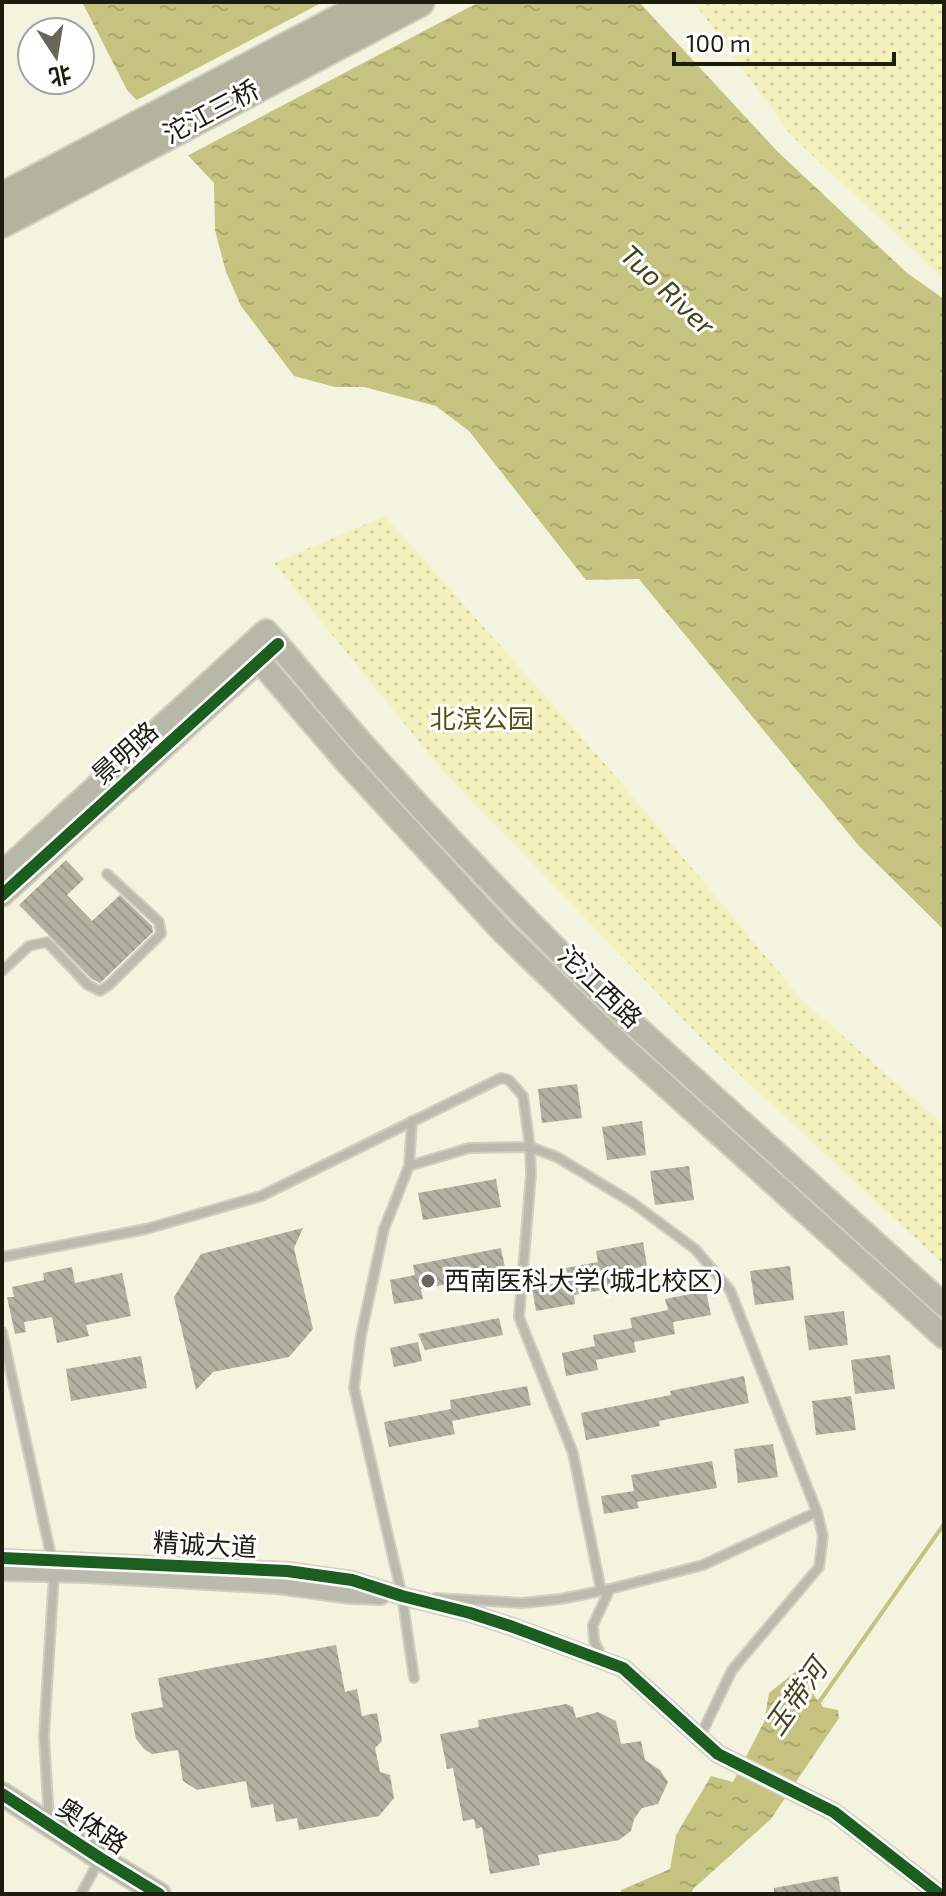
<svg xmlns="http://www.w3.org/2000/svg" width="946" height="1896" viewBox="0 0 946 1896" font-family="'Exo 2','Noto Sans SC',sans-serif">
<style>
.grass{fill:url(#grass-dots)}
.water{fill:url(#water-ripples)}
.pier{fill:#f4f3e0}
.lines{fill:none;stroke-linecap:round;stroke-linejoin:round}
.stream{stroke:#c6c381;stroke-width:4}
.building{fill:url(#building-back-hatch)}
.lane-casing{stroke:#d0cfc0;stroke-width:12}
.street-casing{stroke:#d0cfc0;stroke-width:20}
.secondary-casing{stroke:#d0cfc0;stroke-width:26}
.highway-casing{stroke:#d0cfc0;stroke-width:32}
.lane{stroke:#babaad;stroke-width:8}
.street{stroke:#babaad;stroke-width:16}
.secondary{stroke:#b8b8a8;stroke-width:22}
.highway{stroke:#b4b3a0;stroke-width:28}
.cycleway-casing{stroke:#fff;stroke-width:17}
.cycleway{stroke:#1b5e20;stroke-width:12}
.poi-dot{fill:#686758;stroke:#fff;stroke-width:3}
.labels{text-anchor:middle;stroke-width:6;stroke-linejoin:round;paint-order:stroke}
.street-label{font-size:26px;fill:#1c1c0f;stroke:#fff}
.park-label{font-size:26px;fill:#575312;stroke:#fff}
.poi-label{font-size:26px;fill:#1c1c0f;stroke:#fff;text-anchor:start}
.water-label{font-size:28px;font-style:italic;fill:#46441f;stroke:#fff}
</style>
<defs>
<pattern id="grass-dots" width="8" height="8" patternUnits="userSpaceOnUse" patternTransform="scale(2)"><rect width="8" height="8" fill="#f3f1bd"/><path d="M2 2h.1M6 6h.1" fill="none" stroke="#d0cea1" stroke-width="1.8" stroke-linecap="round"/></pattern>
<pattern id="water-ripples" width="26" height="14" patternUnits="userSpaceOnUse" patternTransform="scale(2)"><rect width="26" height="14" fill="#c6c381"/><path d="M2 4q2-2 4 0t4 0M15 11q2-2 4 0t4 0" fill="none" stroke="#aaa76e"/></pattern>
<pattern id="building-back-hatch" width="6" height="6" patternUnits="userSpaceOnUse" patternTransform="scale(2)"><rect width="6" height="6" fill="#b2b2a3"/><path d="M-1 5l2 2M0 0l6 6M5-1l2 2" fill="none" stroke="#98988b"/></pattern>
</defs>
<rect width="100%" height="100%" fill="#f4f3e0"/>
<g class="grass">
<polygon points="694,2 944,2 944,279 790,134"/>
<polygon points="385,516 606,765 802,1000 944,1125 944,1265 706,1043 442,770 274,563"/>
</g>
<g class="water">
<polygon points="82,2 639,2 778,152 907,273 944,299 944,930 859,846 639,579 586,580 469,431 436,406 364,387 335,387 294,376 241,306 226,272 215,230 214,183 127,90"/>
<polygon points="800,1668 807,1674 809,1689 823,1707 838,1710 839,1718 771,1819 693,1889 692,1894 621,1894 621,1890 670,1869 676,1835 711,1776 733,1782 764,1722 769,1693"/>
</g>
<polygon class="pier" points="323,2 479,2 185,157 133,102"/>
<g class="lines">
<polyline class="stream" points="817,1705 944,1524"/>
</g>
<g class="building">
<polygon points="66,860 84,879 67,895 92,921 120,895 152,926 153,932 100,983 92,979 19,905"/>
<polygon points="577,1084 582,1118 542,1123 538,1089"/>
<polygon points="642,1121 646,1155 607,1160 602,1127"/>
<polygon points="689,1166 694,1200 655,1205 650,1171"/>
<polygon points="496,1179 501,1207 423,1220 418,1193"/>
<polygon points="303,1228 294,1248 313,1329 289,1357 213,1372 196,1390 174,1297 201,1254"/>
<polygon points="643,1242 647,1266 611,1273 614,1288 574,1295 575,1304 536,1311 532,1288 568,1281 566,1268 598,1262 596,1251"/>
<polygon points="501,1248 506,1273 421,1289 423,1299 394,1304 390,1280 415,1275 413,1265"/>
<polygon points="790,1266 794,1300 755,1305 750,1271"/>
<polygon points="72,1267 75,1283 122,1273 131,1316 86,1325 89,1336 57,1343 52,1317 24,1322 26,1332 15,1334 7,1297 14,1297 12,1287 44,1280 43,1273"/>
<polygon points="706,1291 711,1315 673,1322 675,1334 634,1342 636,1352 596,1360 598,1370 566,1376 562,1353 595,1346 593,1335 632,1328 630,1318 668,1310 665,1299"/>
<polygon points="844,1311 848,1345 809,1350 804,1316"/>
<polygon points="499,1318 503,1335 425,1350 418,1334"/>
<polygon points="418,1342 422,1361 394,1367 390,1348"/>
<polygon points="890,1355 895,1389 855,1394 851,1360"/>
<polygon points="141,1356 147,1388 71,1401 66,1369"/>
<polygon points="744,1376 749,1403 659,1421 660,1426 586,1440 581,1413 671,1395 670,1391"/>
<polygon points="527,1386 531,1405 452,1421 455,1434 389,1447 384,1422 451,1409 450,1400"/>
<polygon points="851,1396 856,1430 816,1435 812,1401"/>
<polygon points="773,1444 778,1477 738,1483 734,1449"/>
<polygon points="712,1461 717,1488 637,1502 639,1508 604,1514 601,1496 634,1491 631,1475"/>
<polygon points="336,1645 345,1692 357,1689 362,1716 377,1713 382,1741 375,1748 380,1772 390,1775 394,1798 379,1816 299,1830 297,1818 276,1822 273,1804 251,1808 246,1781 197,1790 183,1781 178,1750 152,1754 144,1749 136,1739 131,1713 163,1707 158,1678"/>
<polygon points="566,1704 573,1707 576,1718 598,1712 616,1721 621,1744 641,1741 645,1760 660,1770 668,1782 658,1804 642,1808 634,1819 631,1831 619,1840 538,1855 540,1865 490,1874 482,1827 476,1829 474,1819 463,1821 453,1768 447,1769 440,1734 479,1727 478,1720"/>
<polygon points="838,1876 841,1894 774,1894 774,1888"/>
</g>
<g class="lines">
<g class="lane-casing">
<g id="lane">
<polyline points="2,971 29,946 47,942 88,985 100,991 109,985 161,934 159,922 107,874"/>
<polyline points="412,1121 409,1166 384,1229 361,1335 354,1388 402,1596 414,1678"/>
<polyline points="409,1166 469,1148 530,1147 557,1157 633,1203 695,1249 730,1290 817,1512 823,1536 819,1567 732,1670 700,1737"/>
<polyline points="2,1257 146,1229 261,1196 501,1078 509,1080 523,1096 530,1147 531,1175 519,1317 573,1453 601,1590"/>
<polyline points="2,1332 52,1560"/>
<polyline points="435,1598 522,1603 561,1599 610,1589 703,1565 817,1512"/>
<polyline points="603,1659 594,1641 593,1625 610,1589"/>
<polyline points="49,1820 44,1736 54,1574"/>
<polyline points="81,1894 100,1859"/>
</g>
</g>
<g class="street-casing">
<g id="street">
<polyline points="2,1558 287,1571 352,1580 402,1596 470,1613 513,1627 623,1668 718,1754 834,1812 939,1894"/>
<polyline points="2,1572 86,1574 277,1585 351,1595 381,1596"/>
</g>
</g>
<g class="secondary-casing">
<g id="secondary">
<polyline points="248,648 348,764 503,932 614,1039 944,1337"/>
<path d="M 2,873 L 266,631 C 302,671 334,713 370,752 C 454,845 540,935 630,1021 L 944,1305"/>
<polyline points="2,895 270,650"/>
<polyline points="2,1794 100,1858 159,1894"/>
</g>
</g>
<g class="highway-casing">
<g id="highway">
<polyline points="2,197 372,2"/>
<polyline points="2,223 420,2"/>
</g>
</g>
<use href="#lane" class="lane"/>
<use href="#street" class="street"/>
<use href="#secondary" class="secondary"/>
<use href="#highway" class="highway"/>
<g class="cycleway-casing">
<g id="cycleway">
<polyline points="2,895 278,644"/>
<polyline points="2,1558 287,1571 352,1580 402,1596 470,1613 513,1627 623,1668 718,1754 834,1812 939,1894"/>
<polyline points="2,1794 100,1858 159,1894"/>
</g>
</g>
<use href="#cycleway" class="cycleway"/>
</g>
<circle class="poi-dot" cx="428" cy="1281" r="8"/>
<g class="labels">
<g class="street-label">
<text transform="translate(211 112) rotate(-28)" y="9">沱江三桥</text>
<text transform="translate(125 753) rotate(-42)" y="9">景明路</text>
<text transform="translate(600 987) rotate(44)" y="9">沱江西路</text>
<text transform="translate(205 1545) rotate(3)" y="9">精诚大道</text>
<text transform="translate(92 1826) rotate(33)" y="9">奥体路</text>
</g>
<g class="park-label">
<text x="482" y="728">北滨公园</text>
</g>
<g class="poi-label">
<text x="444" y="1290">西南医科大学(城北校区)</text>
</g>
<g class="water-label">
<text transform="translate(668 290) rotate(43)" y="10">Tuo River</text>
<text transform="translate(796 1697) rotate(-55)" y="10">玉带河</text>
</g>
</g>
<rect width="946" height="1896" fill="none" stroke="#1c1c0f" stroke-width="8"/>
<g transform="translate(56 56) rotate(168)"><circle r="38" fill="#ffffff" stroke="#a4a49f" stroke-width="2"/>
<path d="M0-6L14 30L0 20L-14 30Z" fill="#686758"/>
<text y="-12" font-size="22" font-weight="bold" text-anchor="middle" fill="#1c1c0f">北</text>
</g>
<path d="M674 52v12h220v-12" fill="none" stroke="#1c1c0f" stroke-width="4"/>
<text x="686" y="52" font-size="24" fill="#1c1c0f" stroke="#ffffff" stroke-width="6" paint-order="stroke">100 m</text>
</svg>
